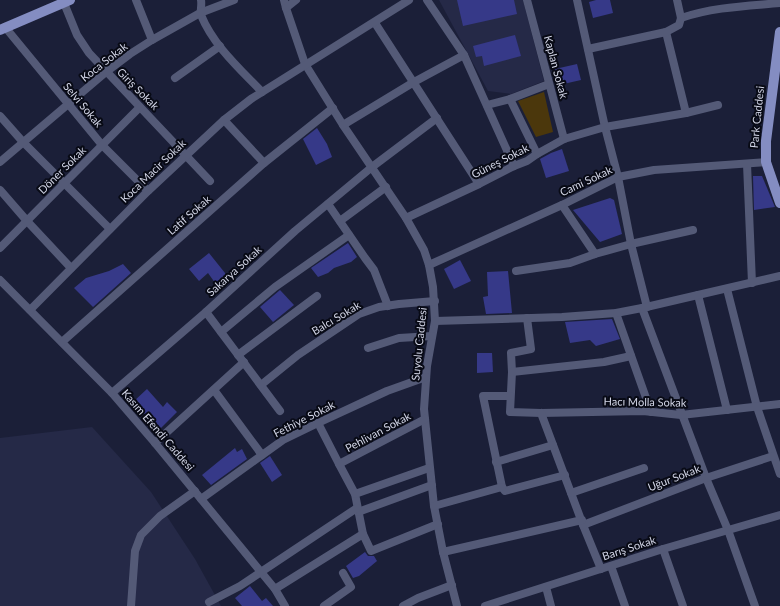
<svg xmlns="http://www.w3.org/2000/svg" width="780" height="606" viewBox="0 0 780 606" font-family="Lato,sans-serif">
<style>
.built{fill:#252947}
.green{fill:#4b370c}
.building{fill:#363988}
.lines{fill:none;stroke-linecap:round;stroke-linejoin:round}
.minor{stroke:#545a77;stroke-width:8}
.major{stroke:#848dc2;stroke-width:10}
.labels{text-anchor:middle;stroke-width:4;stroke-linejoin:round;paint-order:stroke}
.street-label{font-size:11px;fill:#d2d5e6;stroke:#080a15}
</style>
<rect width="100%" height="100%" fill="#1b1f38"/>
<g class="built">
<polygon points="439,0 523,0 544,81 511,94 488,91"/>
<polygon points="92,427 151,492 195,559 221,606 0,606 0,438"/>
</g>
<polygon class="green" points="544,92 553,132 536,137 518,101"/>
<g class="building">
<polygon points="457,0 514,0 517,14 463,26"/>
<polygon points="596,0 610,0 613,13 593,18 589,2"/>
<polygon points="515,35 521,56 484,66 482,56 476,57 473,46"/>
<polygon points="577,64 581,80 559,85 555,69"/>
<polygon points="317,128 327,144 332,157 316,165 303,139"/>
<polygon points="562,149 569,171 546,178 540,159 551,153"/>
<polygon points="753,176 762,176 775,207 754,210"/>
<polygon points="610,198 614,200 622,234 600,242 573,210"/>
<polygon points="348,243 357,257 351,262 334,268 328,273 318,277 311,268"/>
<polygon points="209,253 229,278 218,287 208,273 199,281 189,269"/>
<polygon points="460,260 471,281 454,289 444,269"/>
<polygon points="123,264 131,273 93,307 74,288 86,278 109,271"/>
<polygon points="508,271 512,313 486,314 483,297 488,296 487,272"/>
<polygon points="280,290 294,305 273,322 260,307"/>
<polygon points="612,319 620,339 596,346 590,340 570,343 565,322"/>
<polygon points="477,353 492,353 493,372 477,373"/>
<polygon points="147,389 163,407 167,402 177,412 160,429 158,428 133,402"/>
<polygon points="235,448 237,452 242,449 247,459 211,485 202,475"/>
<polygon points="270,456 282,475 272,482 260,463"/>
<polygon points="365,552 368,556 374,556 377,561 359,576 353,578 346,566"/>
<polygon points="250,586 262,601 266,598 273,606 242,606 235,598"/>
</g>
<g class="lines">
<g class="minor">
<polyline points="136,0 152,40"/>
<path d="M 201,0 C 202,5 200,11 201,15 C 213,45 240,69 262,92"/>
<polyline points="284,0 286,8 305,64 343,125 406,218 424,250 429,265 433,287 435,321 427,366 424,409 426,429 434,506 443,552 457,606"/>
<polyline points="427,0 464,55 514,166"/>
<polyline points="527,0 564,139"/>
<polyline points="577,0 605,127 618,177 631,244 647,307"/>
<polyline points="64,3 77,35 89,53 210,181"/>
<polyline points="286,8 296,0"/>
<path d="M 681,18 C 713,7 747,6 780,3"/>
<polyline points="375,23 479,184"/>
<polyline points="5,27 102,145 148,191"/>
<polyline points="666,32 686,113"/>
<polyline points="588,49 666,32 679,25 681,18 677,0"/>
<polyline points="175,78 220,46"/>
<polyline points="510,99 537,154"/>
<polyline points="487,105 510,99 549,84"/>
<polyline points="0,116 23,142 110,229"/>
<polyline points="224,120 264,163"/>
<polyline points="343,125 414,82 464,55"/>
<polyline points="0,162 106,72 130,54 152,40 200,13 234,0"/>
<polyline points="747,164 752,283"/>
<polyline points="0,190 27,221 71,268"/>
<polyline points="328,204 365,258 374,270 388,306"/>
<polyline points="562,205 595,254"/>
<polyline points="406,218 479,184 514,166 527,161 537,154 564,139 605,127 686,113 718,105"/>
<polyline points="340,221 386,187"/>
<polyline points="0,248 140,107"/>
<polyline points="429,265 562,205 618,177 654,170 766,162"/>
<polyline points="516,271 570,263 595,254 631,244 693,230"/>
<polyline points="0,280 112,393 155,443 275,589 285,606"/>
<polyline points="727,289 757,407 780,474"/>
<polyline points="698,295 727,410"/>
<polyline points="642,308 706,478 728,530 755,606"/>
<polyline points="30,310 148,191 224,120 251,99 409,0"/>
<polyline points="206,312 280,411"/>
<polyline points="616,313 651,412"/>
<polyline points="527,318 531,349 511,353 512,372 510,412 541,413 643,411 681,415 780,404"/>
<polyline points="435,321 562,317 616,313 642,308 780,276"/>
<polyline points="221,332 275,287 349,235"/>
<polyline points="62,342 264,163 333,108"/>
<polyline points="368,348 399,338 432,336"/>
<polyline points="238,355 317,296"/>
<polyline points="512,372 604,362 631,356"/>
<polyline points="261,385 298,355 359,314 379,307 399,304 435,301"/>
<polyline points="214,390 262,455"/>
<polyline points="112,393 206,312 295,231 372,167 437,118"/>
<polyline points="510,396 483,396 502,487 505,491 565,475"/>
<polyline points="541,413 583,525 601,569"/>
<polyline points="318,423 339,464 425,419"/>
<polyline points="155,443 244,362"/>
<polyline points="496,462 553,445"/>
<polyline points="339,464 355,494 363,534"/>
<polyline points="571,493 644,468"/>
<polyline points="355,494 429,468"/>
<polyline points="201,499 283,440 318,423 387,391 426,377"/>
<polyline points="434,506 502,487"/>
<polyline points="358,512 432,485"/>
<polyline points="583,525 706,478 773,456"/>
<polyline points="663,549 683,606"/>
<polyline points="443,552 582,520"/>
<polyline points="611,566 625,606"/>
<polyline points="546,587 551,606"/>
<polyline points="275,589 363,534 371,551 438,524"/>
<polyline points="209,602 240,586 357,508"/>
<polyline points="131,606 135,551 141,535 160,516 195,491"/>
<polyline points="324,606 351,587 343,573"/>
<polyline points="403,606 418,598 452,585"/>
<polyline points="485,606 663,549 780,515"/>
</g>
<g class="major">
<polyline points="0,30 70,0"/>
<polyline points="780,32 766,141 766,162 780,203"/>
</g>
</g>
<g class="labels">
<g class="street-label">
<text transform="translate(104 62) rotate(-38)" y="4">Koca Sokak</text>
<text transform="translate(556 67) rotate(75)" y="4">Kaplan Sokak</text>
<text transform="translate(138 89) rotate(45)" y="4">Giriş Sokak</text>
<text transform="translate(83 105) rotate(50)" y="4">Selvi Sokak</text>
<text transform="translate(757 117) rotate(-84)" y="4">Park Caddesi</text>
<text transform="translate(500 161) rotate(-27)" y="4">Güneş Sokak</text>
<text transform="translate(62 170) rotate(-45)" y="4">Döner Sokak</text>
<text transform="translate(153 171) rotate(-44)" y="4">Koca Macir Sokak</text>
<text transform="translate(586 181) rotate(-25)" y="4">Cami Sokak</text>
<text transform="translate(189 215) rotate(-41)" y="4">Latif Sokak</text>
<text transform="translate(234 271) rotate(-42)" y="4">Sakarya Sokak</text>
<text transform="translate(336 318) rotate(-31)" y="4">Balcı Sokak</text>
<text transform="translate(419 344) rotate(-84)" y="4">Suyolu Caddesi</text>
<text transform="translate(645 402) rotate(1)" y="4">Hacı Molla Sokak</text>
<text transform="translate(304 419) rotate(-27)" y="4">Fethiye Sokak</text>
<text transform="translate(158 430) rotate(49)" y="4">Kasım Efendi Caddesi</text>
<text transform="translate(378 432) rotate(-28)" y="4">Pehlivan Sokak</text>
<text transform="translate(674 478) rotate(-21)" y="4">Uğur Sokak</text>
<text transform="translate(629 548) rotate(-18)" y="4">Barış Sokak</text>
</g>
</g>
</svg>
